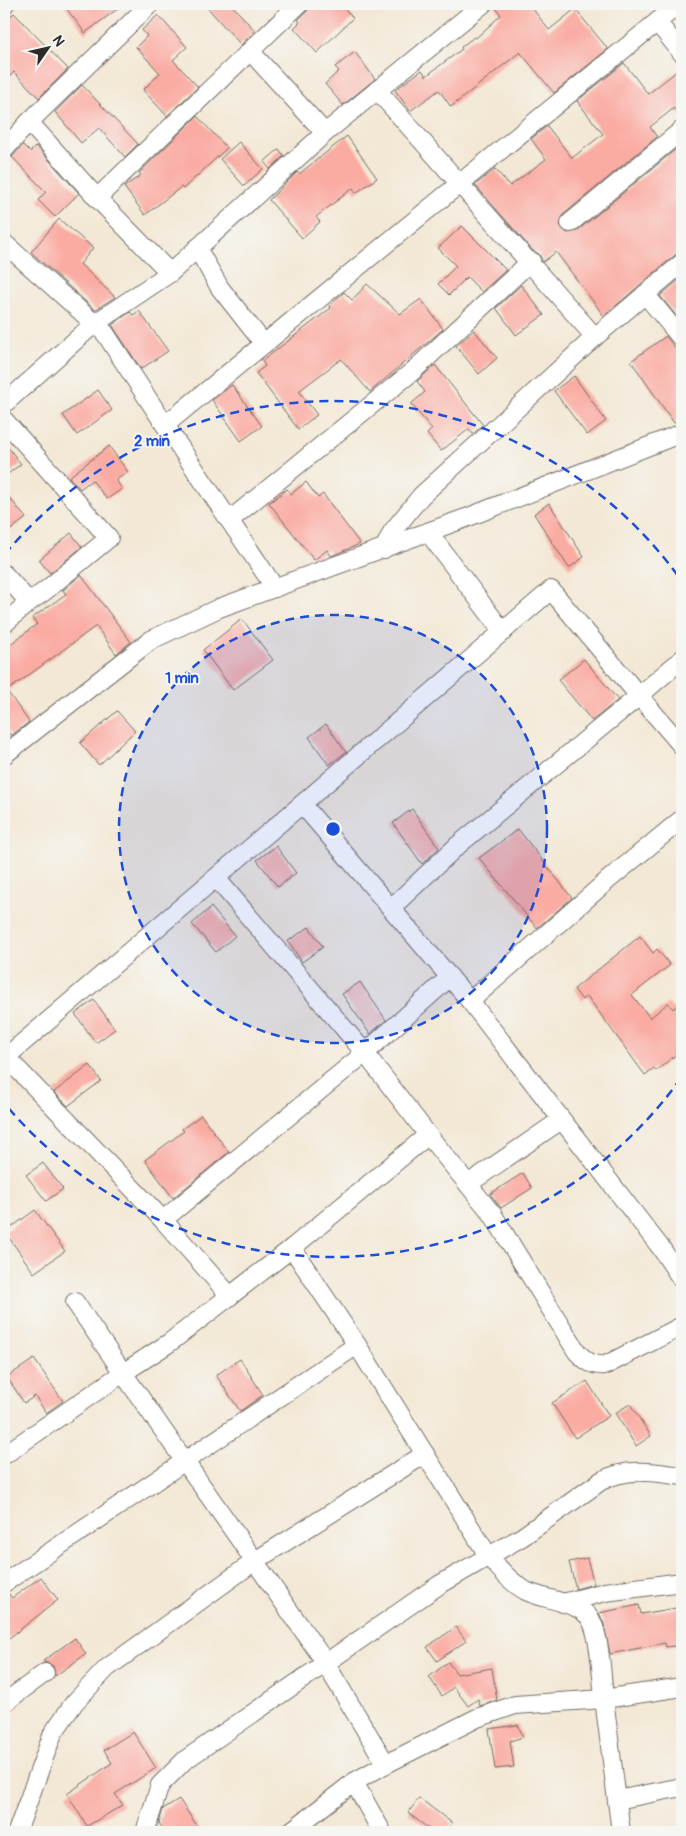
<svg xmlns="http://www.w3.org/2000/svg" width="686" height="1836" viewBox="0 0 686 1836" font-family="Pangolin,sans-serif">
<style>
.building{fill:#faaca3}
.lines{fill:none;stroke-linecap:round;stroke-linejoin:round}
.street-casing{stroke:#716d66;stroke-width:20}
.street{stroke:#fff;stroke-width:18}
.ring{fill:none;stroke:#1d4ed8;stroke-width:2.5;stroke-dasharray:9 6}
.centre{fill:#1d4ed8;stroke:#f6f6f2;stroke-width:2.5}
.ring-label{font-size:15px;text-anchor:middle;font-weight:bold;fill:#1d4ed8;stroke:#f6f6f2;stroke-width:4;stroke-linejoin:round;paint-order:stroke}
</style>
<rect width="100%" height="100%" fill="#f6f6f2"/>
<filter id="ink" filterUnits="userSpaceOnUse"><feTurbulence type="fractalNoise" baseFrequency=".02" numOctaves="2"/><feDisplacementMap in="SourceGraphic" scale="10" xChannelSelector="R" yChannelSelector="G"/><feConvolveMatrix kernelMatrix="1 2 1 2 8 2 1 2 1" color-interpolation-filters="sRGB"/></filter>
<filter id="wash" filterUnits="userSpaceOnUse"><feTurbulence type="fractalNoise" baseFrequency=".0096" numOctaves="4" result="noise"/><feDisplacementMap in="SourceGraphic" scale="20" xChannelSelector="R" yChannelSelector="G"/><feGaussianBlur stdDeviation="1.12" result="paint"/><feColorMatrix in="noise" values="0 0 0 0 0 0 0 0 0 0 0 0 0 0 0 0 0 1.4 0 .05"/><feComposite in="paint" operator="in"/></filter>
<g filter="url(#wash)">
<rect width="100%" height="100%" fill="#f3e8d5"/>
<g id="blocks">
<g class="building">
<polygon points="63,4 124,4 85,33"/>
<polygon points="204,4 231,4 255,31 241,45"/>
<polygon points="309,4 340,4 353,18 317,53 294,28 300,22 298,20 307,11"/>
<polygon points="493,4 529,4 549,30 575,9 608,49 554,93 520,52 451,107 439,90 410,111 395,90 422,70 426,76 462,49 461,47 474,37 476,38 501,15"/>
<polygon points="14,13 68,69 39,98 14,72 4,82 4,22"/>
<polygon points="158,15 187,47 173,60 198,87 167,116 143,90 160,73 136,47 147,36 142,30"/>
<polygon points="355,52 375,79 343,105 325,84 339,71 335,67"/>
<polygon points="624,63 648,94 682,67 682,119 674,108 650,127 657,137 563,215 560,225 567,233 577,231 682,144 682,253 675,255 604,316 556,252 543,262 539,254 533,251 475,185 495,169 510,186 546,159 531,139 547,126 572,158 603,134 577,101"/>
<polygon points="82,85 138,144 125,157 99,128 81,143 55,112"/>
<polygon points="197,116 227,148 183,189 181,187 145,215 124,187 141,175 139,173"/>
<polygon points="347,136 377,178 356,193 353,188 316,217 320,222 302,238 269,200 297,172 299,174"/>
<polygon points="239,142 263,169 244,186 220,159"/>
<polygon points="23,145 30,152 36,146 79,193 55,217 38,200 46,192 12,157"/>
<polygon points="279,149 284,156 270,169 264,162"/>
<polygon points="59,219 93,248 80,264 115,297 95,310 31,252"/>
<polygon points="462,226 506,270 482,292 467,277 449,295 438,284 456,266 438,248"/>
<polygon points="682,277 682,323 660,296"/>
<polygon points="367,284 400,314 421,299 443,329 370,392 341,359 299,391 317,415 298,429 256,373 265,366 262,361 331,308 329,306 344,292 352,300"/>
<polygon points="521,285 544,315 516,335 496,308"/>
<polygon points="139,311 168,351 141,369 112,325 130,312 133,315"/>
<polygon points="474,330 497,358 479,374 456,346"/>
<polygon points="666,336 682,358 682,417 674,423 631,361"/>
<polygon points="435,365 483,425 473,434 469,429 441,451 427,434 432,429 411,404 425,392 417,381"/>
<polygon points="574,376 606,421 587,435 554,391"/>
<polygon points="232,385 262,426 241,441 212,400"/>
<polygon points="98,390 112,410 77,435 63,415"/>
<polygon points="4,442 21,464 4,477"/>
<polygon points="109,446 128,472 116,480 122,489 107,499 92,480 80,489 69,477"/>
<polygon points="306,482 318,498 323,494 360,544 331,556 327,550 314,560 269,503 287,489 291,494"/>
<polygon points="4,491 26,518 4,535"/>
<polygon points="549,503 584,557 569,568 534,514"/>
<polygon points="71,533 82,547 50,573 39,560"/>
<polygon points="81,575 131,642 116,654 96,626 7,691 29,722 11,736 4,726 4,649 37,624 32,618 66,594 63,590"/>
<polygon points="242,619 273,660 233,690 203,650"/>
<polygon points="584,659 618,700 592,721 558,680"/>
<polygon points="117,711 135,731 99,765 80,743"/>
<polygon points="326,724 346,752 329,765 309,737"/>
<polygon points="412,809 439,848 422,864 393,823"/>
<polygon points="518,829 572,898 537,928 479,858"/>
<polygon points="276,846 296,873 278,887 257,860"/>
<polygon points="211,907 235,936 216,952 192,924"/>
<polygon points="309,927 323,947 302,962 288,941"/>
<polygon points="640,936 653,953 657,949 670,965 632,995 650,1018 668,1003 673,1009 682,1001 682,1044 676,1050 678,1053 656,1071 654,1068 645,1075 587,996 582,1000 574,989"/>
<polygon points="360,982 386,1020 370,1034 342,994"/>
<polygon points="94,1000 115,1029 96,1043 75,1014"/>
<polygon points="90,1065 101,1081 68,1106 54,1092"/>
<polygon points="201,1115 229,1152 173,1198 145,1160 184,1131 182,1129"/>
<polygon points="43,1163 63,1189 46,1201 26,1175"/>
<polygon points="523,1173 532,1188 501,1208 490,1194"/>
<polygon points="35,1210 65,1251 34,1273 5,1232"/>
<polygon points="34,1359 63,1401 46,1413 35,1396 24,1403 7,1377"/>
<polygon points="240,1359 263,1395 240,1411 216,1375"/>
<polygon points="587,1381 609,1416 575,1438 552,1403"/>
<polygon points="630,1404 651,1436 636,1446 615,1413"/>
<polygon points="587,1558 594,1584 576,1589 569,1562"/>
<polygon points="41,1577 58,1600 4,1642 4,1593 8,1593 12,1598"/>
<polygon points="639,1605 641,1614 682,1607 682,1645 666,1647 665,1643 610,1654 604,1624 599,1613"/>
<polygon points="456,1627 466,1641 437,1661 427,1647"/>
<polygon points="75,1638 86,1654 55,1676 53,1666 43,1661"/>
<polygon points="448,1662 457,1674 492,1668 497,1700 480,1706 478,1699 468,1706 454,1687 442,1696 429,1677"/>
<polygon points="518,1725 523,1737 510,1741 514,1767 495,1769 489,1729"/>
<polygon points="133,1732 156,1768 115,1794 123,1805 87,1826 67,1794 112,1763 104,1750"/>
<polygon points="419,1798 452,1823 445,1832 433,1832 408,1813"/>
<polygon points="179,1799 201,1832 165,1832 159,1823 163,1809"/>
</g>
</g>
</g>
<g filter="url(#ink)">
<use href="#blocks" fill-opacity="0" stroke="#716d66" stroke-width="1"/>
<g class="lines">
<g class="street-casing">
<g id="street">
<polyline points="4,5 5,4"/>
<polyline points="657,22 682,53"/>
<polyline points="250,51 325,133"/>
<polyline points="377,90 595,337 421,496 392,532 384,549"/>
<polyline points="29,122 150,4"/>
<polyline points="4,150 29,122 97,198 299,4"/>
<polyline points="97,198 170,273"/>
<polyline points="570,223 682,130"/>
<polyline points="4,243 105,333 165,425 679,4"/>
<polyline points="197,248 220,288 264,344"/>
<polyline points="645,294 682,339"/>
<polyline points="595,337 682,263"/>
<polyline points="4,404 94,324 170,273 325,133 483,4"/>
<polyline points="4,420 109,538 45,591 29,602"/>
<polyline points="165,425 275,588"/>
<polyline points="230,520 413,371 531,261"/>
<polyline points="428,532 503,632"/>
<polyline points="4,574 29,602 4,624"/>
<polyline points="4,755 151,640 219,608 466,518 682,433"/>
<polyline points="302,804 551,590 639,696 682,659"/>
<polyline points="216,878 365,1053 428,1135"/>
<polyline points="391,908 457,846 639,696 682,746"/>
<polyline points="470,1001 608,880 682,819"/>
<polyline points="4,1055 163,1220 230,1296 169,1343 123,1373 321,1656 386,1764 354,1782 290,1832"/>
<polyline points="6,1057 302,804 470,1001 661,1248 682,1280"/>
<polyline points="468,1184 561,1120"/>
<polyline points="163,1220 365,1053 450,977"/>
<path d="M 292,1248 L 428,1135 L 493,1215 L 577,1352 C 587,1362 592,1366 606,1365 L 682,1326"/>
<path d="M 230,1296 L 292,1248 L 357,1345 L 489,1557 C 500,1569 511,1583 526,1591 C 544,1600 581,1602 591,1620 C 600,1635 602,1679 604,1699 L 515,1705 L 477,1718 L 386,1764"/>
<polyline points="4,1455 123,1373 75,1302"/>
<polyline points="4,1583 357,1345"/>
<polyline points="563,1603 605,1592 682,1582"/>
<polyline points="4,1703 45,1673"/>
<polyline points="354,1782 382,1832"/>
<polyline points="617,1800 682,1787"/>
<polyline points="17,1832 53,1733 74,1703 107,1668 255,1561 425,1454"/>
<path d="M 145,1832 L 160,1785 L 185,1760 L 439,1585 L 522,1537 L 601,1481 C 628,1467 653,1472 682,1476"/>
<polyline points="621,1832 604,1699 682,1687"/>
</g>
</g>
<use href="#street" class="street"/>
</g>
</g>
<circle cx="333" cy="829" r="214" fill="#1d4ed8" fill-opacity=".12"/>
<g class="ring">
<circle cx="333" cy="829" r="214"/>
<path d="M681 1078A428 428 0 0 1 5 1104M5 554A428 428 0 0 1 681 580"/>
</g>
<circle cx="333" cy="829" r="8" class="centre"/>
<g class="ring-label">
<text x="152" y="446">2 min</text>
<text x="182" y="683">1 min</text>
</g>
<rect width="686" height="1836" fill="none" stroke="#f6f6f2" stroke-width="20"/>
<g transform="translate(48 48) rotate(56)" stroke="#f6f6f2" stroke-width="4" paint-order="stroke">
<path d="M0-4L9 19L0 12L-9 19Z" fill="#2b2b2b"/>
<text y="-8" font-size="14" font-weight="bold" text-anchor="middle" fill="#2b2b2b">N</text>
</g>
</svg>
